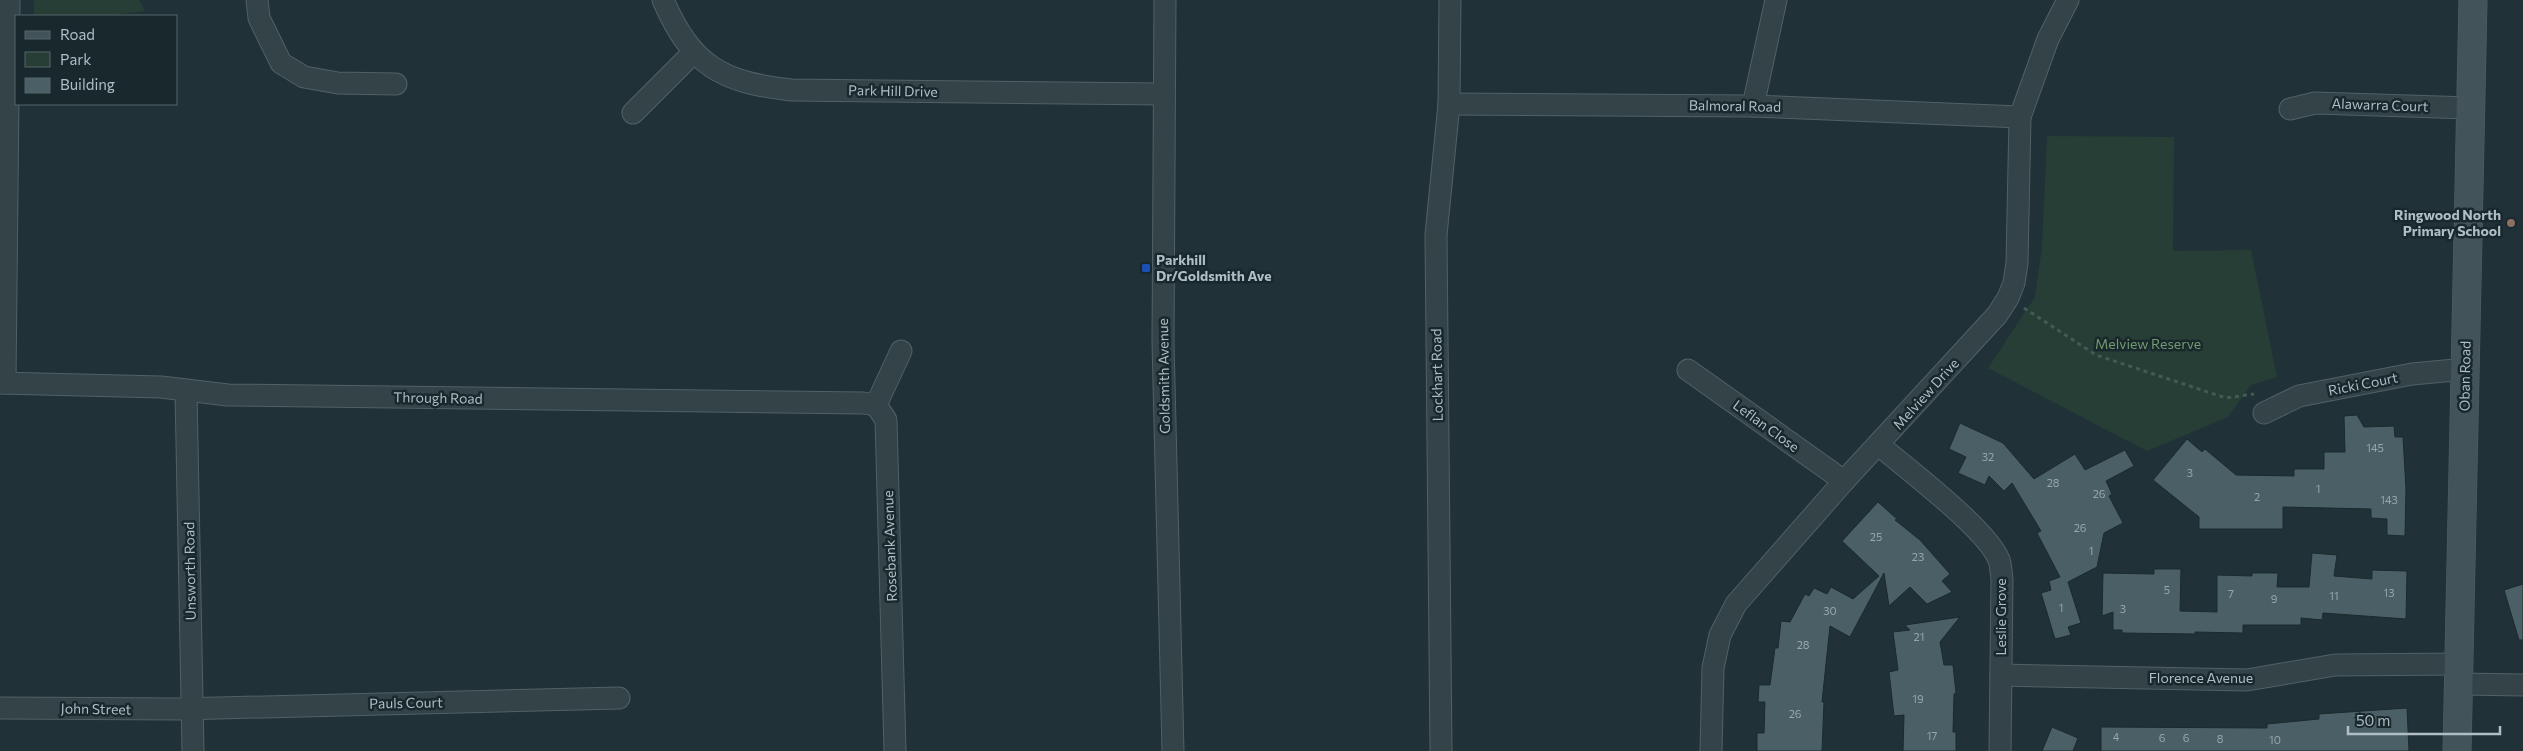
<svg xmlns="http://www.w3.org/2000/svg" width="2523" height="751" viewBox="0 0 2523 751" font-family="Commissioner,sans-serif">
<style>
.green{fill:#263e36}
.building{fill:#4b6066;stroke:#1b2a2e}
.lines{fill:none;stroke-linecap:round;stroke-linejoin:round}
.street-casing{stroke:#516165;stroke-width:23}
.secondary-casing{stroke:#516165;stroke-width:29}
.path{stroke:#445a55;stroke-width:3;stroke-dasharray:4 4;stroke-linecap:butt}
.street{stroke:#344348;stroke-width:21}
.secondary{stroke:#42545a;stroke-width:28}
.education-dot{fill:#8d6e63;stroke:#19282c;stroke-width:2}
.transit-dot{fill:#1a4fb4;stroke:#19282c;stroke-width:2}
.labels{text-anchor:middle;stroke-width:5;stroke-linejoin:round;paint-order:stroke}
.number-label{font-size:11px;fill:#95a6ac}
.street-label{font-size:14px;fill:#aebec4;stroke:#19282c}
.poi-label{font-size:14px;font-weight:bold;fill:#aebec4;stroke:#19282c;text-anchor:end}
.park-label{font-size:14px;fill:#73996e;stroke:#19282c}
</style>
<rect width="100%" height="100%" fill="#203237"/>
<g class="green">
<polygon points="34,0 139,0 145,11 106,16 34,16"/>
<polygon points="2047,136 2174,137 2173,251 2251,250 2277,377 2251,385 2228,417 2147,451 1988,368 2035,297 2042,247"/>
</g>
<g class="building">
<polygon points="2357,415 2364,427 2394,426 2395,437 2403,437 2406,489 2405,536 2387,535 2387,519 2371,518 2371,509 2283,507 2283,529 2199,529 2199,517 2153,480 2187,439 2202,452 2205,449 2236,475 2294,476 2294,469 2324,469 2324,452 2345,452 2344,416"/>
<polygon points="1960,423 2003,443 2034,479 2075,454 2085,470 2125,450 2134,466 2106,481 2112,494 2109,496 2123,523 2104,533 2097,567 2068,582 2081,623 2068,627 2071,635 2055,639 2041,593 2051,590 2049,581 2060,577 2037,533 2041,531 2012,483 2004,491 1989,476 1985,485 1958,473 1966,457 1949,449"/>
<polygon points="1878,502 1897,519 1895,520 1920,540 1950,574 1942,581 1952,592 1927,604 1910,587 1889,606 1884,573 1850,637 1830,626 1822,702 1824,702 1822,751 1757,751 1757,733 1764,733 1765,702 1758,702 1759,685 1770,685 1775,648 1778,648 1781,621 1790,622 1805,594 1809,596 1814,588 1827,594 1831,587 1853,599 1879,576 1842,541"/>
<polygon points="2312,553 2337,555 2334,576 2372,579 2372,570 2407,571 2406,619 2323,613 2322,620 2301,618 2301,625 2243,625 2243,633 2195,632 2195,634 2122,633 2122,630 2113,630 2113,612 2102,616 2103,573 2154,574 2154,569 2181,569 2180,611 2217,612 2217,575 2252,576 2252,573 2278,573 2277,587 2309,587"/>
<polygon points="2523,584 2523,640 2519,640 2504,590"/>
<polygon points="1960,617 1940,642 1944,665 1953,665 1956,693 1954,694 1953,732 1956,732 1956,751 1903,751 1904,715 1894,716 1889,672 1898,670 1893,632 1910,630 1905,625"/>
<polygon points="2407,708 2409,751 2101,751 2101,727 2267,728 2267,724 2319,719 2319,714"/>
<polygon points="2052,727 2078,738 2073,751 2042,751"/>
</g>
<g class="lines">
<g class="street-casing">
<g id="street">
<polyline points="257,0 259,18 281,63 304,77 338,83 396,84"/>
<path d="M 663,0 C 692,66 721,82 791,90 L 1164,94"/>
<polyline points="1165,0 1163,342 1173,751"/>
<polyline points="1449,104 1753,106 2020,117"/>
<polyline points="1753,106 1776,0"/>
<polyline points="2290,109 2315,103 2470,108"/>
<polyline points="633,113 693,53"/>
<polyline points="1688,370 1844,481"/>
<polyline points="0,383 161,387 228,395 863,403 876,405"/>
<polyline points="5,383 9,0"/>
<polyline points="186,391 193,751"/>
<polyline points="2264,413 2299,396 2412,374 2466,369"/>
<path d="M 1879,445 C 1907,469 1987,529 1999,560 C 2001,565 2001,573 2002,579 L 2000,751"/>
<polyline points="2001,675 2247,680 2335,665 2459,664"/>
<polyline points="2459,684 2523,685"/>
<polyline points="0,708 180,709 619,698"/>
<polyline points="895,751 886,420 876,405 901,351"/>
<polyline points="1441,751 1436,235 1449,104 1450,0"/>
<polyline points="1711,751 1713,668 1720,635 1736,604 1844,481 1997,315 2008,298 2014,283 2017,263 2020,117 2048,39 2068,0"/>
</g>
</g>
<g class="secondary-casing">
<polyline id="secondary" points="2457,751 2473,0"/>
</g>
<polyline class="path" points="2024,308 2096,355 2226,398 2254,394"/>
<use href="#street" class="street"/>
<use href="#secondary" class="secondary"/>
</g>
<circle class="education-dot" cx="2511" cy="223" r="5"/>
<rect class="transit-dot" x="1141" y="263" width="10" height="10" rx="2.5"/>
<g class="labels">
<g class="number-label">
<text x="2375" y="452">145</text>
<text x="1988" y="461">32</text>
<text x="2190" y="477">3</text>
<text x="2053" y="487">28</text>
<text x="2318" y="493">1</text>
<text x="2099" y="498">26</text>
<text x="2257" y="501">2</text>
<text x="2389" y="504">143</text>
<text x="2080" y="532">26</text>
<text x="1876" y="541">25</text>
<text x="2091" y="555">1</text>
<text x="1918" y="561">23</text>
<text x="2167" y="594">5</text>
<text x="2389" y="597">13</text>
<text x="2231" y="598">7</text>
<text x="2334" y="600">11</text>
<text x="2274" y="603">9</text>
<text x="2061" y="612">1</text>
<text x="2123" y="613">3</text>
<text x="1830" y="615">30</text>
<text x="1919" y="641">21</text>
<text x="1803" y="649">28</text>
<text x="1918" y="703">19</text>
<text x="1795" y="718">26</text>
<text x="1932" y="740">17</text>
<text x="2116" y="741">4</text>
<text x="2162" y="742">6</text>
<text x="2186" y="742">6</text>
<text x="2220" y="743">8</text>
<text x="2275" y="744">10</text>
</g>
<g class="street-label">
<text transform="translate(893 91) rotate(1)" y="5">Park Hill Drive</text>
<text transform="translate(2380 105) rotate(2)" y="5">Alawarra Court</text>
<text transform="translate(1735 106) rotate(1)" y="5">Balmoral Road</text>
<text transform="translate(1437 375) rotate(-91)" y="5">Lockhart Road</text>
<text transform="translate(1164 376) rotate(-91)" y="5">Goldsmith Avenue</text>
<text transform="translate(2465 376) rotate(-89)" y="5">Oban Road</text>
<text transform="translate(2363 384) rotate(-11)" y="5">Ricki Court</text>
<text transform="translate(1926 394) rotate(-48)" y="5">Melview Drive</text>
<text transform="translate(438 398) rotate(1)" y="5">Through Road</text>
<text transform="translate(1766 426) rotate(36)" y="5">Leflan Close</text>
<text transform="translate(890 546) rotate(-92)" y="5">Rosebank Avenue</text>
<text transform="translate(190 571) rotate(-91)" y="5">Unsworth Road</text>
<text transform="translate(2001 617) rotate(-90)" y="5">Leslie Grove</text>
<text x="2201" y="683">Florence Avenue</text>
<text transform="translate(406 703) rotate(-1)" y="5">Pauls Court</text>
<text transform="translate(96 709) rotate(1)" y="5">John Street</text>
</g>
<g class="poi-label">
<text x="2501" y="220">Ringwood North<tspan x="2501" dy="16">Primary School</tspan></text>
<text x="1156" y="265" text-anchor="start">Parkhill<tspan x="1156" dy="16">Dr/Goldsmith Ave</tspan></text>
</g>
<g class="park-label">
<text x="2148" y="349">Melview Reserve</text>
</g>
</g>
<rect x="15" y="15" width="162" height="90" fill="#19282c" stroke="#556469"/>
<rect x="25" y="31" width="25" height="8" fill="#42545a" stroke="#556469"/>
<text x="60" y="40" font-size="15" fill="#aebec4">Road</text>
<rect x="25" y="52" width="25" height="15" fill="#263e36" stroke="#556469"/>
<text x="60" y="65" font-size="15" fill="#aebec4">Park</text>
<rect x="25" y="78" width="25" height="15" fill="#4b6066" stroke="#556469"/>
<text x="60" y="90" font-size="15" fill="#aebec4">Building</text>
<path d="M2348 726v8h152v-8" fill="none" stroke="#aebec4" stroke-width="2.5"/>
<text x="2356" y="726" font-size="15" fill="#aebec4" stroke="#19282c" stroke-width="4" paint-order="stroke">50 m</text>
</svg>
